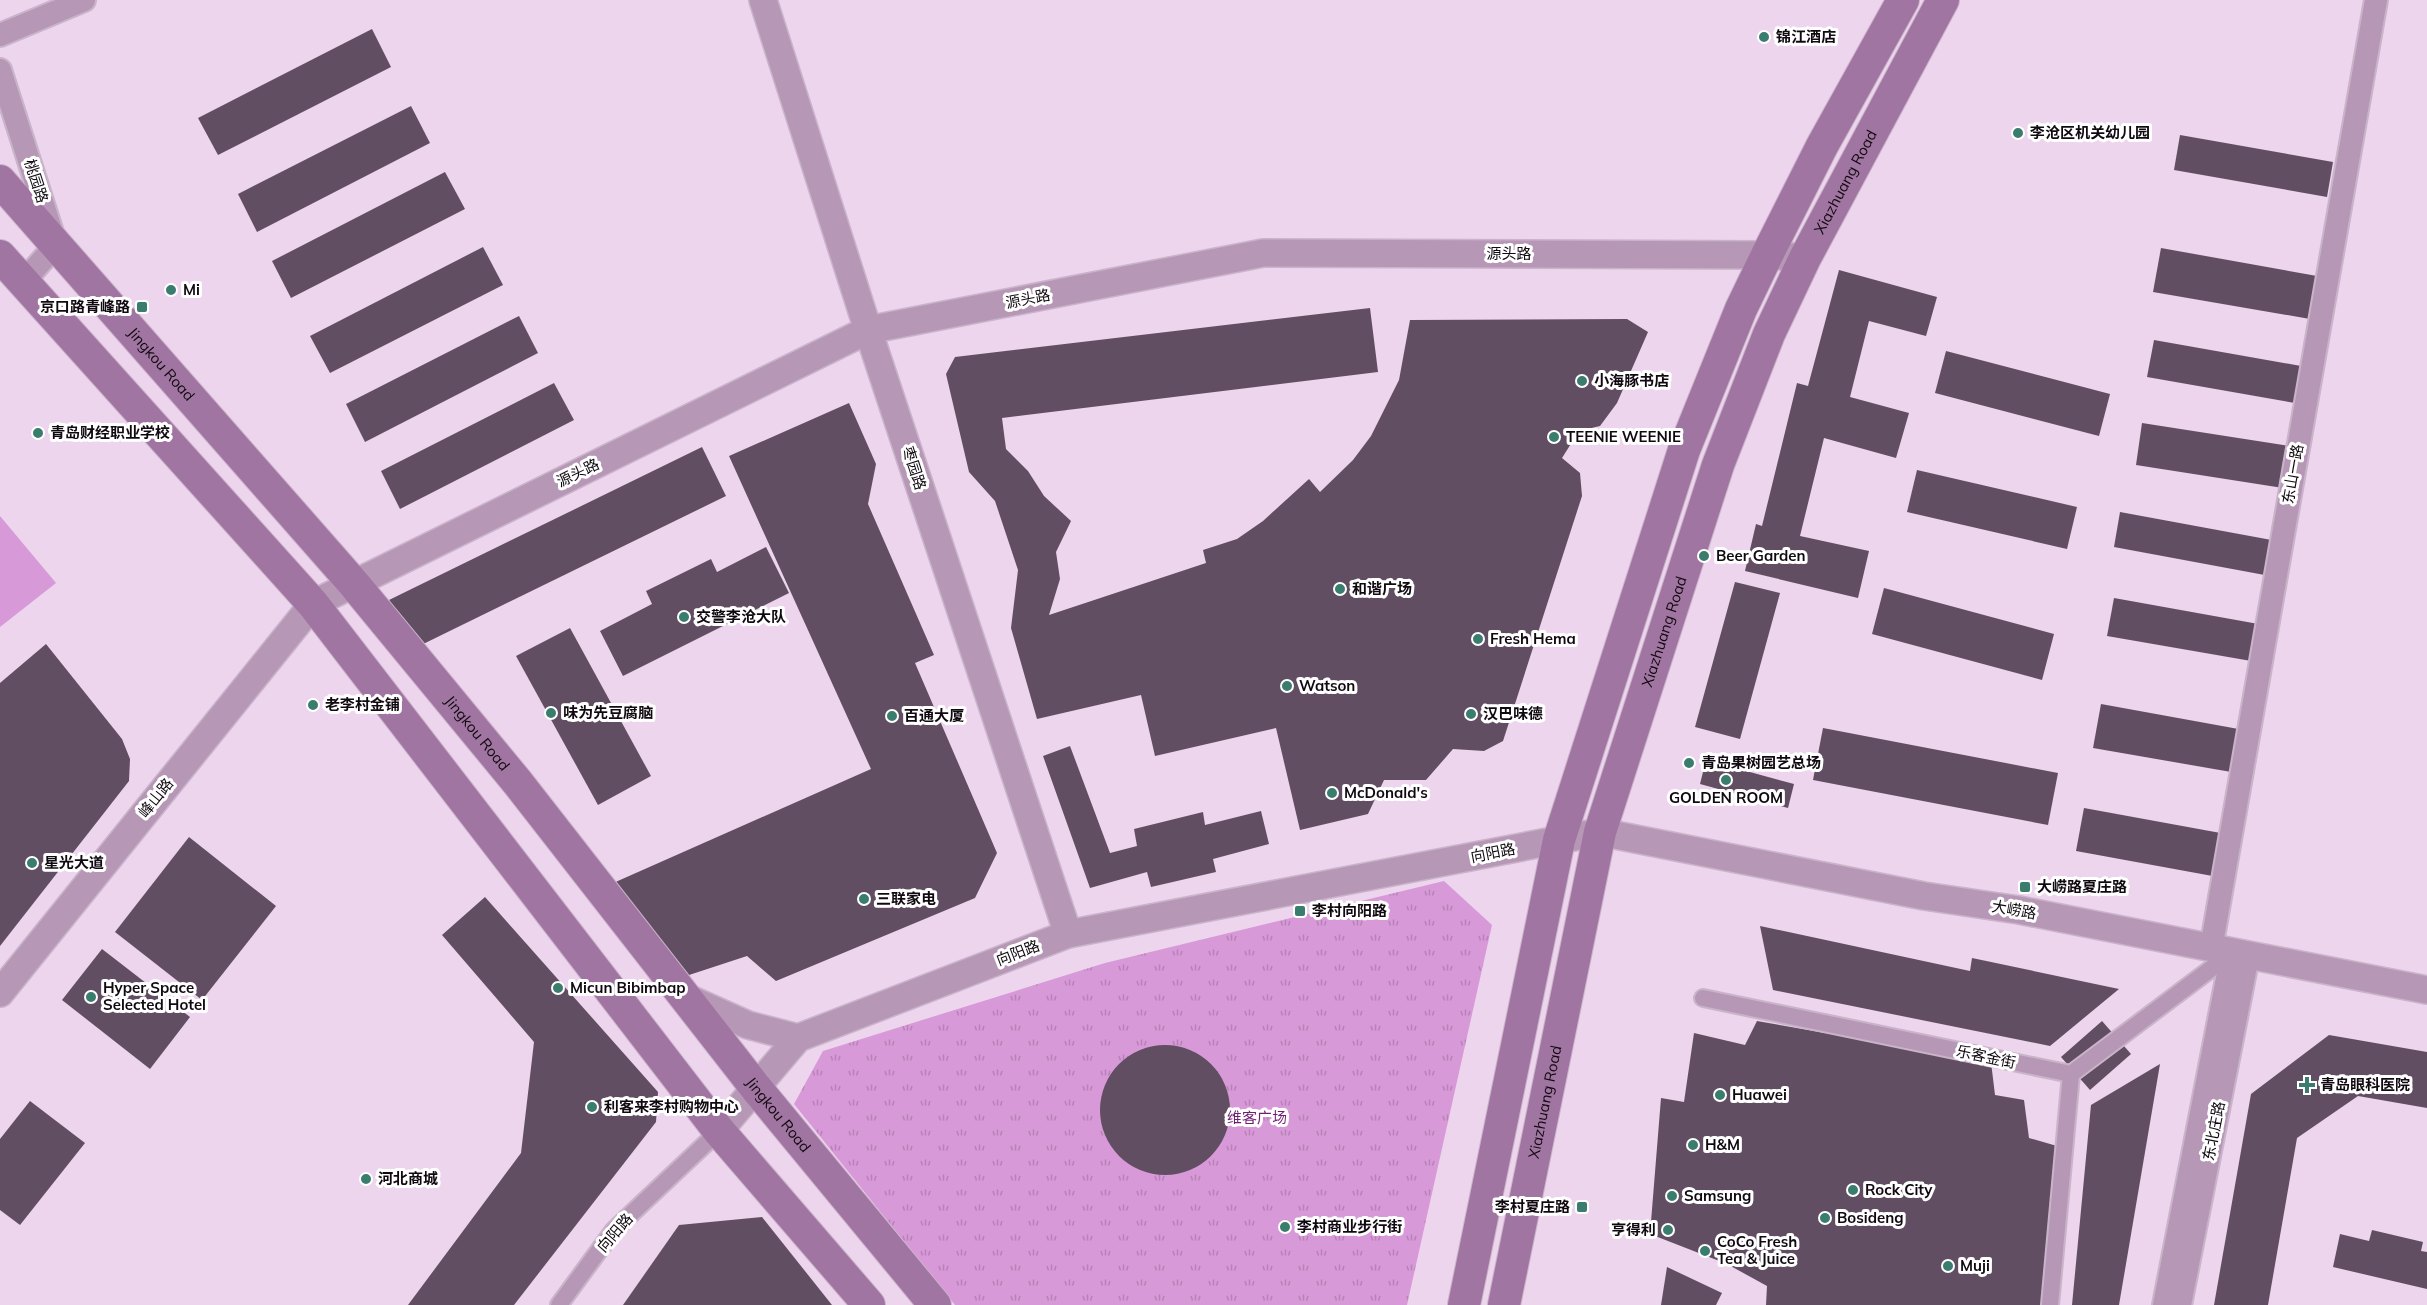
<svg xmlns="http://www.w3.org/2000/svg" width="2427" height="1305" viewBox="0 0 2427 1305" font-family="Mulish,'Noto Sans SC',sans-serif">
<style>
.park{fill:url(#park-tufts)}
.pitch{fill:#d799d7}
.building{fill:#624e62}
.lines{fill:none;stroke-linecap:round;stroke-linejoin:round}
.pedestrian-casing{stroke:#cab4ca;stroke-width:20}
.minor-casing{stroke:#cab4ca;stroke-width:26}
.tertiary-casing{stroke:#cab4ca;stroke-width:30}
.secondary-casing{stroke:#cab4ca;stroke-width:34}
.pedestrian{stroke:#b698b6;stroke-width:16}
.minor{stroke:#b698b6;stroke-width:22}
.tertiary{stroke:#b698b6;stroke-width:27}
.secondary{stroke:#a175a1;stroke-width:32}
.poi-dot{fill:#3a7c6d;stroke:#fff;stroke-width:2}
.labels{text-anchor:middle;stroke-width:6;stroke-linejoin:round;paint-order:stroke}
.poi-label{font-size:15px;font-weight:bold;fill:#100910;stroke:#fff;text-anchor:start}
.street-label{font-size:15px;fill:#100910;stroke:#fff}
.park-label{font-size:15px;fill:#6f1e71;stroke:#fff}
</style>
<defs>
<pattern id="park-tufts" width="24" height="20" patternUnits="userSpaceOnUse" patternTransform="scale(1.5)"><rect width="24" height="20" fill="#d799d7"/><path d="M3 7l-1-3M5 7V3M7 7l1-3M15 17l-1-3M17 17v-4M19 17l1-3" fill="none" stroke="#b882b8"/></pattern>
</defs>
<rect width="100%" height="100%" fill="#edd5ed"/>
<polygon class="park" points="1444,881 1492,925 1407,1305 955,1305 794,1104 823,1051 1105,963"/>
<polygon class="pitch" points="0,516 56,583 0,627"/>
<g class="building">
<polygon points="372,29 391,67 218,155 198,118"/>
<polygon points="411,106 430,143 257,232 238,194"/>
<polygon points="2180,135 2333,162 2327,197 2174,170"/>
<polygon points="445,172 465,209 291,298 272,261"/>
<polygon points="483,247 503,285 330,373 310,336"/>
<polygon points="2161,248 2317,276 2310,319 2153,292"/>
<polygon points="1839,270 1937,297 1926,336 1869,321 1850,397 1909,413 1896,458 1824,438 1800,536 1869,551 1858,598 1745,571 1756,524 1762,526 1797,383 1808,386"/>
<polygon points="1370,308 1378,372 1002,418 1006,449 1028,471 1044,496 1071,521 1056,552 1060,579 1049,615 1206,563 1203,550 1237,539 1263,521 1309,479 1320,492 1353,460 1371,436 1399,380 1410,320 1627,319 1648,332 1617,403 1600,426 1579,431 1562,458 1580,473 1582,496 1503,741 1484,751 1453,749 1426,780 1384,780 1368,814 1300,830 1276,728 1155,756 1141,695 1037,719 1011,628 1018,570 995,501 969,472 946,374 955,357"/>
<polygon points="519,316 538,353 365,442 346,404"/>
<polygon points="2154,340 2301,366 2295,403 2147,377"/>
<polygon points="1946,351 2110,394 2099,436 1935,393"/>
<polygon points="554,383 574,420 400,509 381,471"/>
<polygon points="849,403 876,464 868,504 934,655 915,663 997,853 975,898 776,981 747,956 686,976 611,884 871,769 729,456"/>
<polygon points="2142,423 2290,446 2283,488 2136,465"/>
<polygon points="702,447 726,496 413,649 389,600"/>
<polygon points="1917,470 2077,507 2067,549 1907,512"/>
<polygon points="2120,512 2277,541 2270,576 2114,547"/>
<polygon points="766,547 789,593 623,676 600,631 652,604 646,591 711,559 717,572"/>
<polygon points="1735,582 1780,593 1740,739 1695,727"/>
<polygon points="1884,588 2054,634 2042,680 1872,634"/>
<polygon points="2114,598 2264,625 2257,662 2107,636"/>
<polygon points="570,628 651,776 598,805 516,656"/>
<polygon points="46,644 122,739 130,759 129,781 0,946 0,683"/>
<polygon points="2101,704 2244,730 2237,773 2093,748"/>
<polygon points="1823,728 2058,773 2048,825 1813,780"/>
<polygon points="1070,746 1110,853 1137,846 1134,829 1203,812 1205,825 1261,811 1269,844 1213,859 1216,872 1151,887 1147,872 1090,888 1043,756"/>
<polygon points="1706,760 1794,784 1788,808 1700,784"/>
<polygon points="2084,808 2226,834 2218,877 2076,851"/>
<polygon points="189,837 276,906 202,1000 115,932"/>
<polygon points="485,897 658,1092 656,1122 514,1305 408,1305 521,1153 534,1042 442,935"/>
<polygon points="1760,926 1970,971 1972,958 2119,989 2050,1046 1773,990"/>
<polygon points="102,949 190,1017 150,1069 62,1000"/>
<polygon points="1757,1021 1991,1062 1995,1095 2024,1100 2029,1138 2057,1146 2043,1305 1766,1305 1767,1286 1727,1264 1650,1234 1661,1098 1684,1102 1694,1033 1745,1045"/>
<polygon points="2102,1021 2131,1054 2090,1090 2061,1057"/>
<polygon points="2329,1035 2427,1052 2427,1108 2358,1096 2297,1138 2268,1305 2214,1305 2251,1094"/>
<circle cx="1165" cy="1110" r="65"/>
<polygon points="2160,1064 2119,1305 2072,1305 2091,1105"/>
<polygon points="30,1101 85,1143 20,1225 0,1210 0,1139"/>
<polygon points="762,1217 832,1305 623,1305 679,1225"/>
<polygon points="2372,1230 2423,1242 2421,1251 2427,1252 2427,1289 2333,1267 2340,1234 2369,1241"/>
<polygon points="1667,1267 1722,1293 1716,1305 1661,1305"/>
</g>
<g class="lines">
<g class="pedestrian-casing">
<g id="pedestrian">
<polyline points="1703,998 2071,1074 2232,953"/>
<polyline points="559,1305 614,1230 719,1131"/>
<polyline points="2050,1305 2071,1074"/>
</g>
</g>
<g class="minor-casing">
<g id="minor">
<polyline points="0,35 84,0"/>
<polyline points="0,70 56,245 23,282"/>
<polyline points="2211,949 2376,0"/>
<polyline points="2164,1305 2232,953"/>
<polyline points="2180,1305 2248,956"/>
</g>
</g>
<g class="tertiary-casing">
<g id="tertiary">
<polyline points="763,0 868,330 1068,934"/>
<polyline points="0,993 313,604 868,330 1263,253 1767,255 1805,258"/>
<polyline points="683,996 748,1025 798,1038"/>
<polyline points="719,1131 798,1038 1068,934 1600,832 1924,896 2019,910 2427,990"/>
</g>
</g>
<g class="secondary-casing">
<g id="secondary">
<path id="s1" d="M 0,181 L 354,584 L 518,783 L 756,1088 L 935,1305"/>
<polyline points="0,256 313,604 719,1131 869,1305"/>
<polyline points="1464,1305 1559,840 1684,450 1741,309 1767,255 1822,146 1903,0"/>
<path id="s2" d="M 1504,1305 L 1600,832 L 1718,465 L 1769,334 L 1805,258 L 1943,0"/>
</g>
</g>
<use href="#pedestrian" class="pedestrian"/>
<use href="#minor" class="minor"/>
<use href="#tertiary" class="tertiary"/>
<use href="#secondary" class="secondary"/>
</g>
<g class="poi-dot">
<circle cx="1764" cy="37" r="6"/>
<circle cx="2018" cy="133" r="6"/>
<circle cx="171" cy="290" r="6"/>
<rect x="136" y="301" width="12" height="12" rx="3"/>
<circle cx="1582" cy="381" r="6"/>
<circle cx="38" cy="433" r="6"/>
<circle cx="1554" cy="437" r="6"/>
<circle cx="1704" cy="556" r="6"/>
<circle cx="1340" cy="589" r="6"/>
<circle cx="684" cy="617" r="6"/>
<circle cx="1478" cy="639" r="6"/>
<circle cx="1287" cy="686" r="6"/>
<circle cx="313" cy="705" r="6"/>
<circle cx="551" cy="713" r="6"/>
<circle cx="1471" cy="714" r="6"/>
<circle cx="892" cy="716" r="6"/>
<circle cx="1689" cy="763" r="6"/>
<circle cx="1726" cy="780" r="6"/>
<circle cx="1332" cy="793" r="6"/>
<circle cx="32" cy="863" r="6"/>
<rect x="2019" y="881" width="12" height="12" rx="3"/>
<circle cx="864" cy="899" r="6"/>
<rect x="1294" y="905" width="12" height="12" rx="3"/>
<circle cx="558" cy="988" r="6"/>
<circle cx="91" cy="997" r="6"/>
<path d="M2304 1076h6v6h6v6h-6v6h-6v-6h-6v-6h6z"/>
<circle cx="1720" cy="1095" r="6"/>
<circle cx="592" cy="1107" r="6"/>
<circle cx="1693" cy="1145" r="6"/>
<circle cx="366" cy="1179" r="6"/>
<circle cx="1853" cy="1190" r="6"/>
<circle cx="1672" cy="1196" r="6"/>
<rect x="1576" y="1201" width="12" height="12" rx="3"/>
<circle cx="1825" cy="1218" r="6"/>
<circle cx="1285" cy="1227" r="6"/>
<circle cx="1668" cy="1230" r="6"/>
<circle cx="1705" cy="1251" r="6"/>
<circle cx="1948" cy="1266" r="6"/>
</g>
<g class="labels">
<g class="poi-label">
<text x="1776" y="42">锦江酒店</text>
<text x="2030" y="138">李沧区机关幼儿园</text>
<text x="183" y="295">Mi</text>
<text x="130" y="312" text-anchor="end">京口路青峰路</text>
<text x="1594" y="386">小海豚书店</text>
<text x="50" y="438">青岛财经职业学校</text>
<text x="1566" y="442">TEENIE WEENIE</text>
<text x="1716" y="561">Beer Garden</text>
<text x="1352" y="594">和谐广场</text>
<text x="696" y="622">交警李沧大队</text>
<text x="1490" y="644">Fresh Hema</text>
<text x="1299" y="691">Watson</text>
<text x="325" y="710">老李村金铺</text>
<text x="563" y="718">味为先豆腐脑</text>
<text x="1483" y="719">汉巴味德</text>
<text x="904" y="721">百通大厦</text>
<text x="1701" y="768">青岛果树园艺总场</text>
<text x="1344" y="798">McDonald's</text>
<text x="1726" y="803" text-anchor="middle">GOLDEN ROOM</text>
<text x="44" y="868">星光大道</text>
<text x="2037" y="892">大崂路夏庄路</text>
<text x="876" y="904">三联家电</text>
<text x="1312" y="916">李村向阳路</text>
<text x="103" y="993">Hyper Space<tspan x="103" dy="17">Selected Hotel</tspan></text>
<text x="570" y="993">Micun Bibimbap</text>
<text x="2320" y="1090">青岛眼科医院</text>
<text x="1732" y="1100">Huawei</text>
<text x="604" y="1112">利客来李村购物中心</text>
<text x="1705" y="1150">H&amp;M</text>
<text x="378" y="1184">河北商城</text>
<text x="1865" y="1195">Rock City</text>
<text x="1684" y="1201">Samsung</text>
<text x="1570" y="1212" text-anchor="end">李村夏庄路</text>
<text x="1837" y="1223">Bosideng</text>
<text x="1297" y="1232">李村商业步行街</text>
<text x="1656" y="1235" text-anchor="end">亨得利</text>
<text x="1717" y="1247">CoCo Fresh<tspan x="1717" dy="17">Tea &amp; Juice</tspan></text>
<text x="1960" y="1271">Muji</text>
</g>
<g class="street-label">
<text transform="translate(36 181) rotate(72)" y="5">桃园路</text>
<text dy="5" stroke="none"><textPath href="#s2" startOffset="1179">Xiazhuang Road</textPath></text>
<text x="1509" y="259">源头路</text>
<text transform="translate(1028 299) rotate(-11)" y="5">源头路</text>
<text dy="5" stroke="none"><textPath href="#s1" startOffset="244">Jingkou Road</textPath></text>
<text transform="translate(914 468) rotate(72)" y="5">枣园路</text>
<text transform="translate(578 473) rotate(-26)" y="5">源头路</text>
<text transform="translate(2293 474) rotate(-80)" y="5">东山一路</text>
<text dy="5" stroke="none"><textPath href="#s2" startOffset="693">Xiazhuang Road</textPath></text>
<text dy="5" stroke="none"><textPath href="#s1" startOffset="730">Jingkou Road</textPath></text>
<text transform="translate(156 798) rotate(-51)" y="5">峰山路</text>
<text transform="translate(1493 853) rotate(-11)" y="5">向阳路</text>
<text transform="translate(2014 910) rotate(10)" y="5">大崂路</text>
<text transform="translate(1018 953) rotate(-21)" y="5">向阳路</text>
<text transform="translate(1986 1057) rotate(12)" y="5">乐客金街</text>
<text dy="5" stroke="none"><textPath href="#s2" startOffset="207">Xiazhuang Road</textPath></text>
<text dy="5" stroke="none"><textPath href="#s1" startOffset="1216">Jingkou Road</textPath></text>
<text transform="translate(2214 1131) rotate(-79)" y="5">东北庄路</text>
<text transform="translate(615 1233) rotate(-49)" y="5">向阳路</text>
</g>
<g class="park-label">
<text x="1257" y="1123">维客广场</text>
</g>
</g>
</svg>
